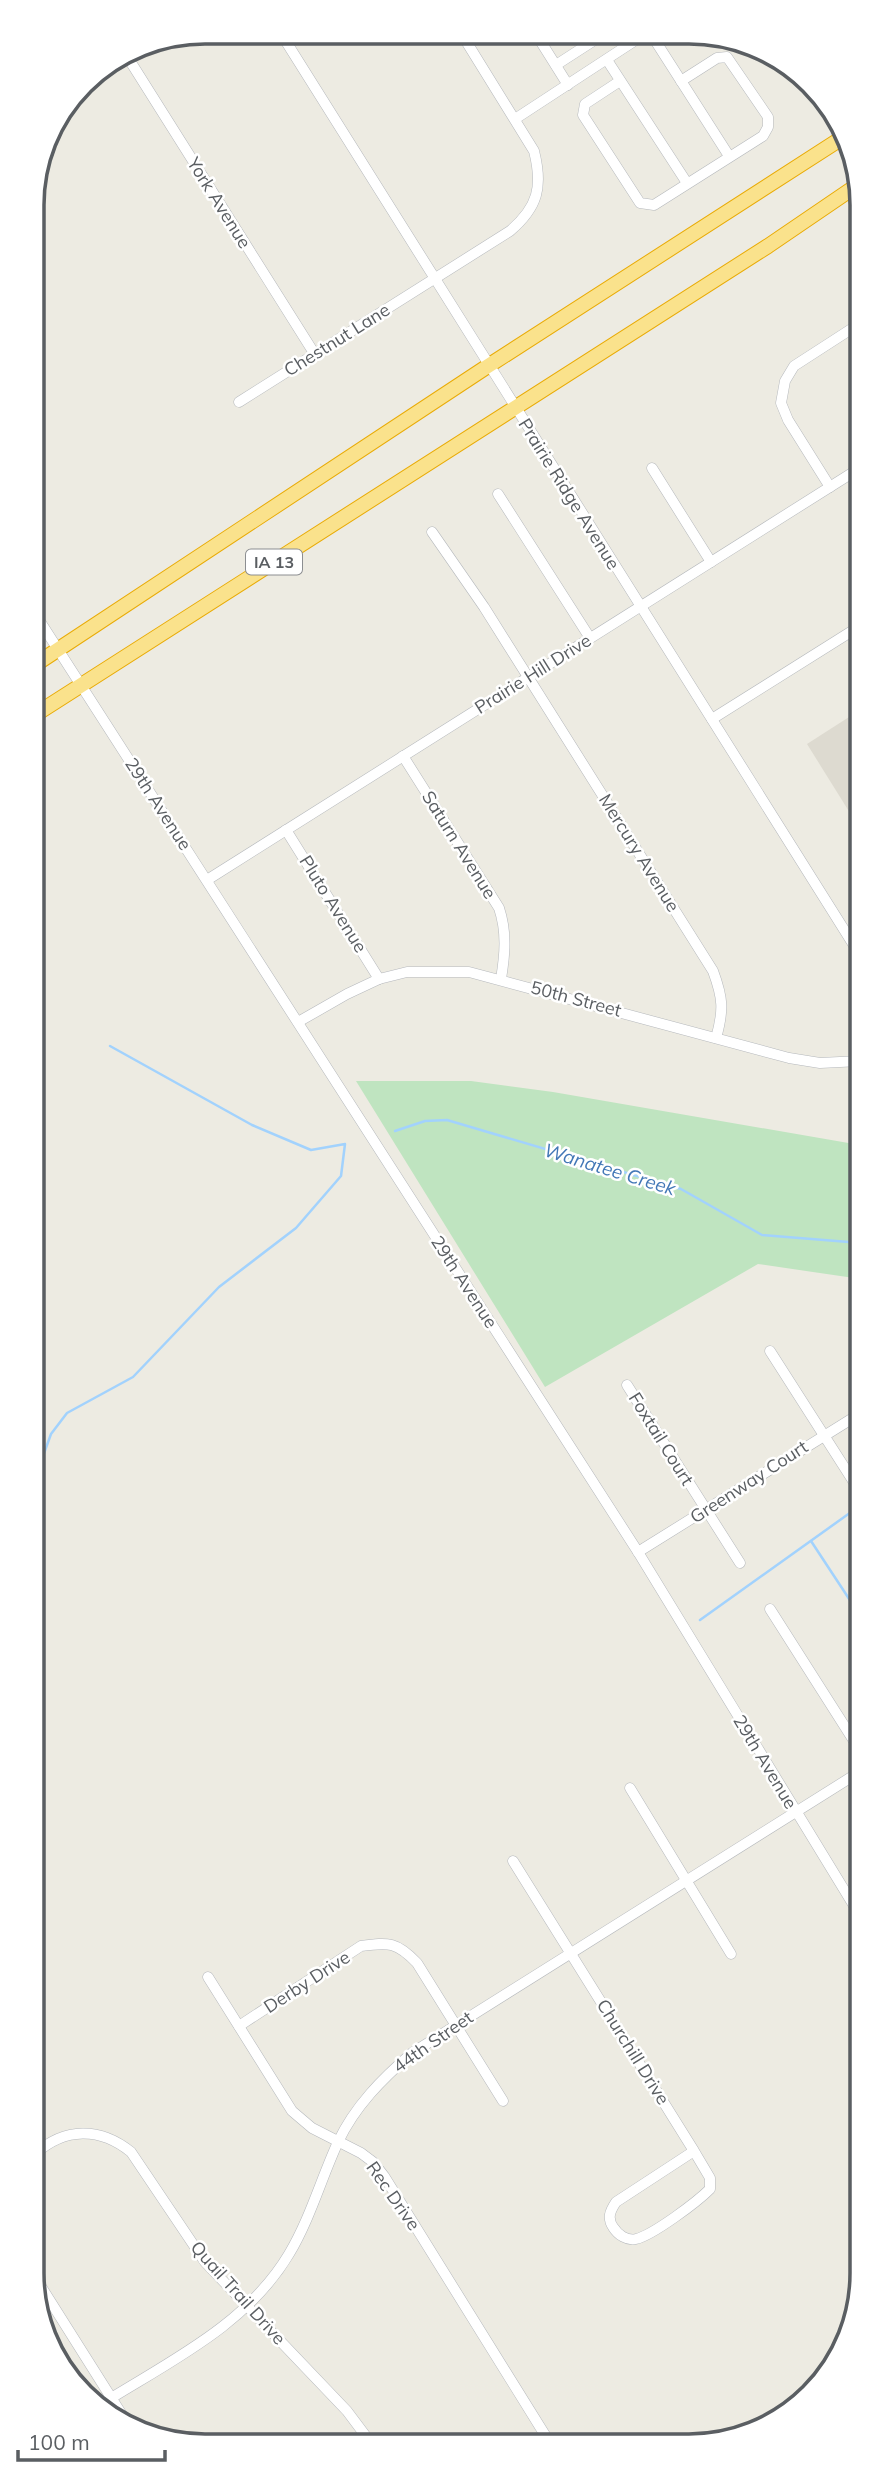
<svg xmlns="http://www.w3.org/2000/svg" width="894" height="2478" viewBox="0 0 894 2478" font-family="Mulish,sans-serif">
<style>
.education{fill:#dddad0}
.green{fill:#bfe4c0}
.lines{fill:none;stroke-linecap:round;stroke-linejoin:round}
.stream{stroke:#a2d2fd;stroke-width:2.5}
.minor-casing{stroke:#b5b8bc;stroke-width:11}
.highway-casing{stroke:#e9ab06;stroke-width:16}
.minor{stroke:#fff;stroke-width:10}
.highway{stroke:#fae28c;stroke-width:14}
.labels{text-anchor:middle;stroke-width:5;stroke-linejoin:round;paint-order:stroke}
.shield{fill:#fff;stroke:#8c8e91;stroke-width:2}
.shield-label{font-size:16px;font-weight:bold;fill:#5a5e62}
.street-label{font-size:18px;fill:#5a5e62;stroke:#fff}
.water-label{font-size:19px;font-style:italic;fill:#4277b6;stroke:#fff}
.rim{fill:none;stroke:#5a5e62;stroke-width:3.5}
</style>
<rect width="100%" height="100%" fill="#edebe2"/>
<polygon class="education" points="860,710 860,829 807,744"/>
<polygon class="green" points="356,1081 471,1081 553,1092 860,1145 861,1279 758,1264 545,1387"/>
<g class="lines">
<g class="stream">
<polyline points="395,1131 425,1121 447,1120 681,1189 762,1235 861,1243"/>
<polyline points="34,1481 51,1434 67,1413 133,1377 219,1287 296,1228 341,1176 345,1144 311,1150 252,1125 110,1046"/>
<polyline points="811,1541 861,1617"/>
<polyline points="700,1620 861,1505"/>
</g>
<g class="minor-casing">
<g id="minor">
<polyline points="280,32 860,955"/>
<polyline points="536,34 568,85"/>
<polyline points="651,34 729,156"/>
<polyline points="125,53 314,353"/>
<polyline points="607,60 687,183"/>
<polyline points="556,65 604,34"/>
<polyline points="620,81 585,104 583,115 640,203 654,205 763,136 768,127 768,117 727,57 717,58 681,81"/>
<polyline points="515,119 645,34"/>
<path d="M 239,402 L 510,231 C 538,207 543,187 534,151 L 461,33"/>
<polyline points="652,468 711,562"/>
<polyline points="830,487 788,420 781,403 785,381 794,366 859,324"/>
<polyline points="498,494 590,638"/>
<path d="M 432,532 L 484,607 L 713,971 C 723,998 724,1010 716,1038"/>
<polyline points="32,609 638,1552 862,1919"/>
<polyline points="712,719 860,626"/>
<path d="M 403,756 L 499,908 C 507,932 505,954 501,979"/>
<polyline points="286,830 379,979"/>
<polyline points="207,880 860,468"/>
<polyline points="298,1022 347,994 379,979 407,972 469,972 789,1058 820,1063 860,1061"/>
<polyline points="770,1351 857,1487"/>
<polyline points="627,1385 740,1563"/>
<polyline points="638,1552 861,1413"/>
<polyline points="770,1609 861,1752"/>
<polyline points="630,1788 731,1954"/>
<path d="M 513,1861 L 694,2151 L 710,2178 L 710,2189 C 697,2202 653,2235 636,2239 C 627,2241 618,2235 613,2227 C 607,2218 610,2211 616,2202 L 694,2151"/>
<polyline points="208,1977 292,2111 312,2128 361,2153 373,2162 384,2176 550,2443"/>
<path d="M 239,2026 L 361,1946 C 389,1942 397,1942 417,1963 L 503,2101"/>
<path d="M 35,2154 C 65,2127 100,2127 131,2152 L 205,2262 L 347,2411 L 371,2443"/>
<polyline points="35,2277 124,2418"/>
<path d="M 100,2405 C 168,2362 246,2326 289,2254 C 310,2219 321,2179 338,2142 C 355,2106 382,2079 412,2053 L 861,1771"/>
</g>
</g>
<g class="highway-casing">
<g id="highway">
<polyline points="33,666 488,366 842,138"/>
<polyline points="33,716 768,246 859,184"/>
</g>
</g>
<use href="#minor" class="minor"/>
<use href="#highway" class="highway"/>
</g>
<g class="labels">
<rect class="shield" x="246" y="549.5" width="56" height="25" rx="5"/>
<g class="shield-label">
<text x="274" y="568">IA 13</text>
</g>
<g class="street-label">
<text transform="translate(219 203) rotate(58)" y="6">York Avenue</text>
<text transform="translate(337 340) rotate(-32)" y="6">Chestnut Lane</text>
<text transform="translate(569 494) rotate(58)" y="6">Prairie Ridge Avenue</text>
<text transform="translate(533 674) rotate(-32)" y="6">Prairie Hill Drive</text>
<text transform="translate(158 804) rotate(57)" y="6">29th Avenue</text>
<text transform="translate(459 845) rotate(58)" y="6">Saturn Avenue</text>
<text transform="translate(639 853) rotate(58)" y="6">Mercury Avenue</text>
<text transform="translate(333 904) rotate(58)" y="6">Pluto Avenue</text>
<text transform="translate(576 999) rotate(15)" y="6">50th Street</text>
<text transform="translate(464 1282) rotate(57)" y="6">29th Avenue</text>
<text transform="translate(661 1439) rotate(58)" y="6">Foxtail Court</text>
<text transform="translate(749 1482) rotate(-33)" y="6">Greenway Court</text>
<text transform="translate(765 1762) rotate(59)" y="6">29th Avenue</text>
<text transform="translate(307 1982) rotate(-33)" y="6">Derby Drive</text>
<text transform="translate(433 2042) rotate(-35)" y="6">44th Street</text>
<text transform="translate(633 2052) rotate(58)" y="6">Churchill Drive</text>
<text transform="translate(393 2196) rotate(55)" y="6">Rec Drive</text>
<text transform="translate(238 2293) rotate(48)" y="6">Quail Trail Drive</text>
</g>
<g class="water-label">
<text transform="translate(610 1169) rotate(17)" y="7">Wanatee Creek</text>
</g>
</g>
<path d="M0 0H894V2478H0ZM205 44H689A161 161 0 0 1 850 205V2273A161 161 0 0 1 689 2434H205A161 161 0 0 1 44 2273V205A161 161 0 0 1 205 44Z" fill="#fff" fill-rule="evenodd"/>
<path class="rim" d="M205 44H689A161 161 0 0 1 850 205V2273A161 161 0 0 1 689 2434H205A161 161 0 0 1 44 2273V205A161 161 0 0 1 205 44Z"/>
<path d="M18 2450v10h147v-10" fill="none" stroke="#5a5e62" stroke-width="3.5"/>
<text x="28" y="2450" font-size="21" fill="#5a5e62" stroke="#ffffff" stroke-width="5" paint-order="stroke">100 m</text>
</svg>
